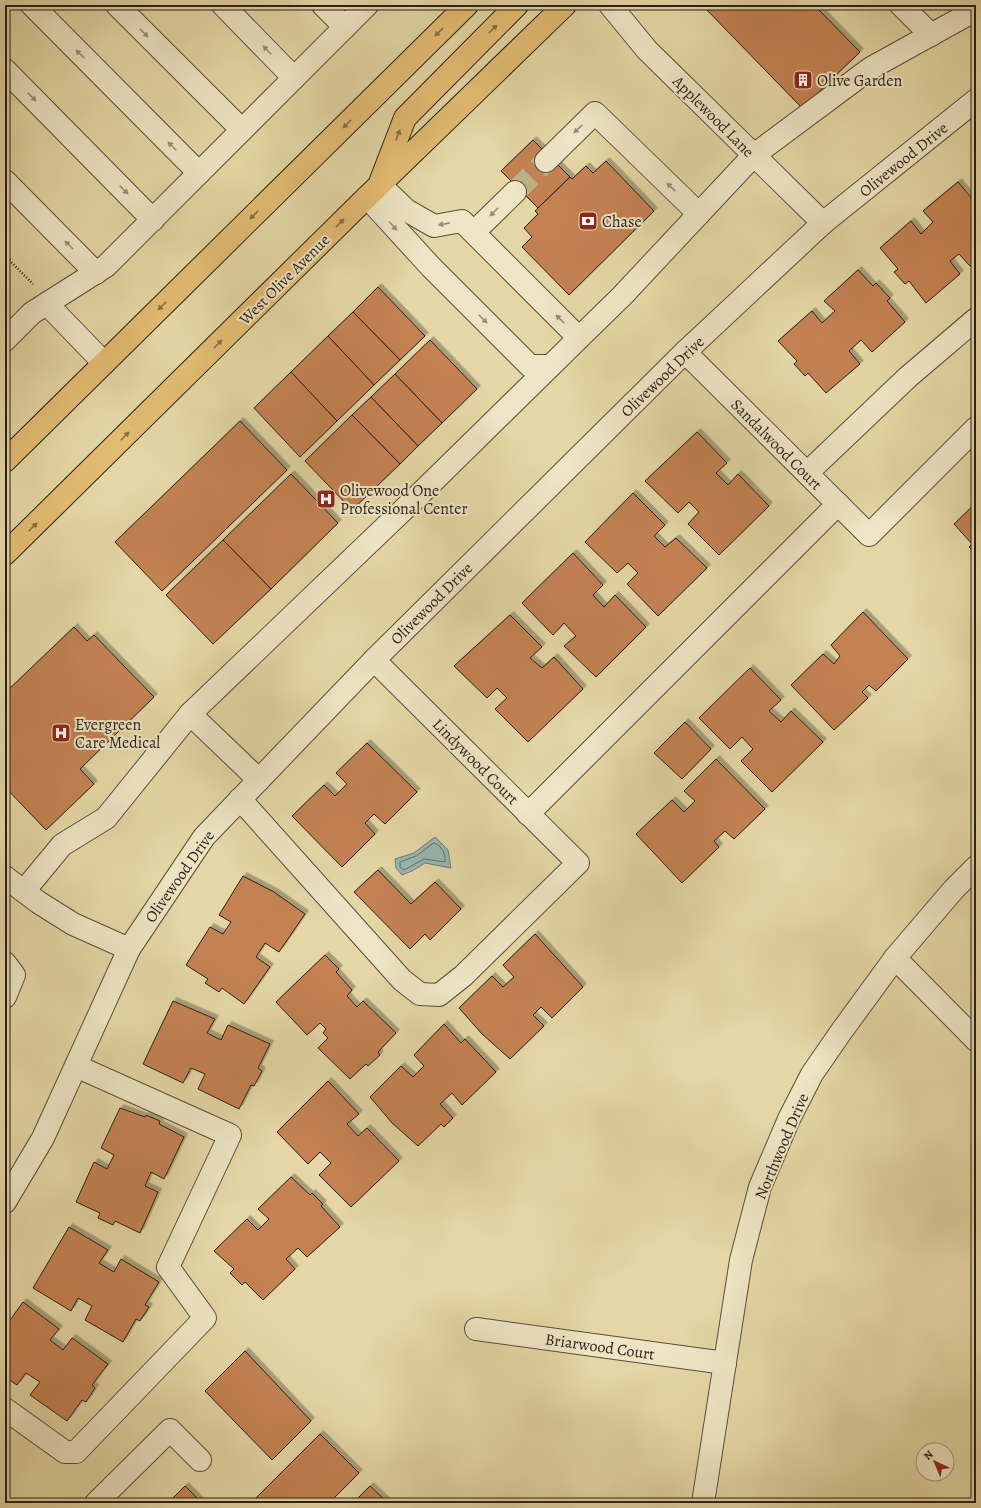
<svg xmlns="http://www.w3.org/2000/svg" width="981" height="1508" viewBox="0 0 981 1508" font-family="Alegreya,serif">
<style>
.water{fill:#9ab7b2;stroke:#6d7a74}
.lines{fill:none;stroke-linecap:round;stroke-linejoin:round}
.shore{stroke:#626b65;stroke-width:1}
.building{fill:#c48253;stroke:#291f18;filter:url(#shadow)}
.minor-tunnel{stroke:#bfb289;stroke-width:22;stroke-dasharray:22 11;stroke-linecap:butt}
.minor-casing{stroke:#584d3b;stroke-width:24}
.major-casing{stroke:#291f18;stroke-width:24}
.path{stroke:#291f18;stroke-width:2.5;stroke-dasharray:1 2;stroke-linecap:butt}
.minor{stroke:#ede5c4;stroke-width:22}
.major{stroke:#e2bc72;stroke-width:22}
.oneway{fill:#866e45}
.oneway2{fill:#958c77}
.labels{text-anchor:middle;stroke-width:4;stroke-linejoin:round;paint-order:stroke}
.poi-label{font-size:16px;fill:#291f18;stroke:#ede5c4;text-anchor:start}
.street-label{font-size:16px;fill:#291f18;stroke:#ede5c4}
</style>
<defs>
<filter id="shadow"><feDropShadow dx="3.5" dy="-3.5" stdDeviation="0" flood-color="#0004"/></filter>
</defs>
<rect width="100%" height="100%" fill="#e4d7a5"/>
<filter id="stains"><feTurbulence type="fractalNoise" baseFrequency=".005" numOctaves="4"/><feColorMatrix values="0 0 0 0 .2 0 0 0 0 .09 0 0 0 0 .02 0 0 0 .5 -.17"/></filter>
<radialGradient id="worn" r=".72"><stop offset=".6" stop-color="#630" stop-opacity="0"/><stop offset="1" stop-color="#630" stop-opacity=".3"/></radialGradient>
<polygon class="water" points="435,837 448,850 451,868 425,863 412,871 402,875 396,868 395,859 414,853"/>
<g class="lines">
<path class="shore" d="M 434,843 C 442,846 446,854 445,862 L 424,859 L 404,870 L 400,867 L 400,862 L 416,856 Z"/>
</g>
<g class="building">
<polygon points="702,5 814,5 860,52 802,108"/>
<polygon points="533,140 570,177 538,208 501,171"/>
<polygon points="606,161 654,211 569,295 522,247 532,237 524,228 538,214 535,211 570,177 572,179 586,166 593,173"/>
<polygon points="958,182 974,201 976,199 976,261 970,266 959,254 950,261 960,274 926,303 909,281 905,284 894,272 898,269 880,248 911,221 921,234 933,222 923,211"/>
<polygon points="858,270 873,286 876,283 890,298 887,301 905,322 872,352 861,340 849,351 860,364 826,393 808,373 805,376 794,364 797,361 778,341 812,311 822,323 835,311 824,301"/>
<polygon points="378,287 425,336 400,360 353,312"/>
<polygon points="353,312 400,360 374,385 328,336"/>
<polygon points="328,336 374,385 337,421 291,372"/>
<polygon points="430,340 477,389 442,423 395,374"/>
<polygon points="291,372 337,421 300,457 254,408"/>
<polygon points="395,374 442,423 418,446 371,397"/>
<polygon points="371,397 418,446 400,464 352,415"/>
<polygon points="352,415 400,464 352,510 305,461"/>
<polygon points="240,421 287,470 162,591 115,542"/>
<polygon points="697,432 727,463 716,473 728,485 738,474 769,506 719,555 688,524 699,512 689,502 678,513 645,481"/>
<polygon points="291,474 338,523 271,589 223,540"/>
<polygon points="633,493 665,525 654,536 665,547 676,538 707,568 658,616 627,584 638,573 628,563 617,573 585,542"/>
<polygon points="976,503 976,554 969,547 972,544 954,524"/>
<polygon points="223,540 271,589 213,644 166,595"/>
<polygon points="573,553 603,585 593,595 604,607 615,595 646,627 596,677 564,646 576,636 564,623 553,635 522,603"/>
<polygon points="863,612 908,659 876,691 869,685 862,692 868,698 834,730 791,685 823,654 834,664 840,656 831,645"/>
<polygon points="510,615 542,647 530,658 542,668 554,657 583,689 528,742 495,709 507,698 497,688 487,698 454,666"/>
<polygon points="74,627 87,641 94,635 154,697 80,769 94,784 46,830 5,787 5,693"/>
<polygon points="750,668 781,700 769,711 781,722 791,711 823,742 772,792 741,761 753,749 742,737 730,749 699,718"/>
<polygon points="685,722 711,749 682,779 654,753"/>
<polygon points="367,743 417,792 385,824 374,814 365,823 375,834 342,867 292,816 324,785 335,796 347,784 336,773"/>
<polygon points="716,759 765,809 734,839 725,831 714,841 719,847 682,883 636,834 672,800 684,812 695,801 684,791"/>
<polygon points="378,870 411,904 435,882 461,909 430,940 425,934 410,949 354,892"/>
<polygon points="243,876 274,892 305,914 279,952 265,943 256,957 270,967 244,1004 222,988 219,992 205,983 208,979 186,965 210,927 223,934 231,922 219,915"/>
<polygon points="535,934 583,987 552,1018 541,1007 533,1015 544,1026 510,1059 482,1034 459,1008 492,976 503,987 514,977 503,965"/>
<polygon points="325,955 339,969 336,972 352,990 347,996 357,1007 363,1001 396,1033 378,1052 380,1055 368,1066 366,1064 350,1079 318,1048 328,1038 323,1033 326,1029 320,1023 307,1035 276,1002"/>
<polygon points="173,1001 215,1019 207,1033 221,1040 228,1025 270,1044 258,1068 262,1071 254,1086 251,1085 239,1109 198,1089 205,1074 191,1068 183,1083 143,1064"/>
<polygon points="444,1024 461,1043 465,1039 496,1072 462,1105 452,1093 440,1104 453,1118 444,1127 441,1124 418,1146 392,1123 370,1097 401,1066 413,1077 424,1066 414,1055"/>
<polygon points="328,1081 359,1114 347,1124 358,1136 367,1128 399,1161 351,1207 319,1175 331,1163 320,1152 308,1164 277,1132"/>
<polygon points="120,1108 145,1117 146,1115 160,1121 159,1124 184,1137 164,1179 151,1172 145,1186 158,1192 140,1233 115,1221 113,1225 98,1218 100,1213 76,1202 94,1162 107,1169 114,1155 101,1148"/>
<polygon points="291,1177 310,1195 312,1193 323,1204 321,1206 340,1227 307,1257 298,1248 286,1259 295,1269 263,1300 245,1282 242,1285 230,1273 234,1269 214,1251 247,1219 258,1230 269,1219 258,1209"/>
<polygon points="69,1227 108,1250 99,1263 114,1272 121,1259 159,1282 145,1305 149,1307 140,1321 136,1319 123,1342 85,1320 92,1306 78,1298 71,1311 33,1288"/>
<polygon points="23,1302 59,1329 50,1340 63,1350 72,1338 108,1364 92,1385 95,1388 86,1402 82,1400 67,1421 30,1395 40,1382 26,1373 17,1385 5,1377 5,1327"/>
<polygon points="245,1351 311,1421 272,1460 205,1391"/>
<polygon points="320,1434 359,1473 329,1503 251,1503"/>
<polygon points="185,1486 202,1503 168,1503"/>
<polygon points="370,1486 388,1503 353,1503"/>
</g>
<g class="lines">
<polyline class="minor-tunnel" points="515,192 546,161"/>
<g class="minor-casing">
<g id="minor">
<polyline points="32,5 199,173"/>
<polyline points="117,5 242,130"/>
<polyline points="223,5 294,78"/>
<polyline points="323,5 345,27"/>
<polyline points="610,5 647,50 823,223"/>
<polyline points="901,5 931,35"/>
<polyline points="5,70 153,220"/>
<polyline points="546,161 595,113 699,214"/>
<polyline points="5,181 96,273"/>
<polyline points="367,197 431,267 530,366 550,366"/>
<polyline points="474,232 515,192"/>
<polyline points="47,304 104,363"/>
<polyline points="579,338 622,296 754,155 871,68 974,11"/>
<polyline points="5,340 32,313 106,266 367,5"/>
<polyline points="685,352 869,535 976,428"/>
<polyline points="807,473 908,377 976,319"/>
<polyline points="190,714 259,780"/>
<polyline points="240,799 402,980 420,994 439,995 463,976 578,863 374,660"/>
<polyline points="528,814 838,504"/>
<polyline points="5,877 38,902 73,924 129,949"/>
<polyline points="24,891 62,845 106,818 190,714 423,491 579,338 462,221 434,226 406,210 380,185"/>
<polyline points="895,958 976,1040"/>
<polyline points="5,963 14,975 5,997"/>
<polyline points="5,1202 43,1138 129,949 204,837 374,660 685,352 823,223 976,100"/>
<polyline points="476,1329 725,1363"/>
<polyline points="5,1409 65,1452 76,1452 205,1318 168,1267 230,1135 76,1066"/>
<polyline points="96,1503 170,1430 200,1460"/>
<polyline points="703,1503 741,1260 760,1187 789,1119 812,1074 841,1032 895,958 954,889 976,867"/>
</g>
</g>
<g class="major-casing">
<g id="major">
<polyline points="381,180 405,118 517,5"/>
<polyline points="5,461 467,5"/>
<polyline points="5,554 367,197 565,5"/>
</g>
</g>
<polyline class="path" points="5,256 33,284"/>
<use href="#minor" class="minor"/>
<use href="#major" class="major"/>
</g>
<defs><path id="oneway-solid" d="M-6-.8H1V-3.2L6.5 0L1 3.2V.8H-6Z"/></defs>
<g class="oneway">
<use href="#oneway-solid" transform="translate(493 29) rotate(-45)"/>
<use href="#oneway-solid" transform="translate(439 32) rotate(135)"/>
<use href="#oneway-solid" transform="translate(347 124) rotate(135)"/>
<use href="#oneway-solid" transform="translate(398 135) rotate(-69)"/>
<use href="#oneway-solid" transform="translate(254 215) rotate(135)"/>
<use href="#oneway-solid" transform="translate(340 223) rotate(-45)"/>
<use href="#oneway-solid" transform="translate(162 306) rotate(135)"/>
<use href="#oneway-solid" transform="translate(218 344) rotate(-45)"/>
<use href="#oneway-solid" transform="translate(125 436) rotate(-45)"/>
<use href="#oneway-solid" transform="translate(33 527) rotate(-45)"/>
</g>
<g class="oneway2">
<use href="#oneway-solid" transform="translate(144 33) rotate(45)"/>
<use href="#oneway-solid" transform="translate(267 50) rotate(-134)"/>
<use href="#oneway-solid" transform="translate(80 54) rotate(-135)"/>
<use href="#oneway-solid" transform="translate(32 97) rotate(45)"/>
<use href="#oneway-solid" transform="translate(578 129) rotate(136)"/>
<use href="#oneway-solid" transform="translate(172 146) rotate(-135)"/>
<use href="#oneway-solid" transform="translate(671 187) rotate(-136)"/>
<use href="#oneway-solid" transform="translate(124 190) rotate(45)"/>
<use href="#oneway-solid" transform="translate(494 212) rotate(135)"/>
<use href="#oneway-solid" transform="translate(444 224) rotate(169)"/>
<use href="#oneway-solid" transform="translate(393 226) rotate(48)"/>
<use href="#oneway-solid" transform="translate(69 245) rotate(-135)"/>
<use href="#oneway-solid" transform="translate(483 319) rotate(45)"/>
<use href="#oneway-solid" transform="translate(560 319) rotate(-135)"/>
</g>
<defs>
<g id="building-square" transform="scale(1)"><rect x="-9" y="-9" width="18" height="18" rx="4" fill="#8f2418" stroke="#ede5c4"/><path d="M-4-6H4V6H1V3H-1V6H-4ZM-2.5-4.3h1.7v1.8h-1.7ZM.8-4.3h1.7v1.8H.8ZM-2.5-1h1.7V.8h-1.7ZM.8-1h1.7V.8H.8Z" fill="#fff"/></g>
<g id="bank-square" transform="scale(1)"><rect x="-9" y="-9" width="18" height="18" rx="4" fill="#8f2418" stroke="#ede5c4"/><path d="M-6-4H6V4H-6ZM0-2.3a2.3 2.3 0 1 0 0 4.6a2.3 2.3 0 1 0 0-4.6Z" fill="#fff"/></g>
<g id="hospital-square" transform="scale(1)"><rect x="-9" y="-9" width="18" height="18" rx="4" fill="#8f2418" stroke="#ede5c4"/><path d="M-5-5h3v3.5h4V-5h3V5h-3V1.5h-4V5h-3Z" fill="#fff"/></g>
</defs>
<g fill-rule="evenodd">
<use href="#building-square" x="803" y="80"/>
<use href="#bank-square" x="588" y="221"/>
<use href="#hospital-square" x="326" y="499"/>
<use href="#hospital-square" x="61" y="733"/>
</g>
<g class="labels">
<g class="poi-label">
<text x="817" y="86">Olive Garden</text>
<text x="602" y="227">Chase</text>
<text x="340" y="496">Olivewood One<tspan x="340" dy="18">Professional Center</tspan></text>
<text x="75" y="730">Evergreen<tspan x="75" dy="18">Care Medical</tspan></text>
</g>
<g class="street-label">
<text transform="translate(714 116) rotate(45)" y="6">Applewood Lane</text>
<text transform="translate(903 159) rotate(-39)" y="6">Olivewood Drive</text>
<text transform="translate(284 279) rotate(-45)" y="6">West Olive Avenue</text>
<text transform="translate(662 376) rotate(-44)" y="6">Olivewood Drive</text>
<text transform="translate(777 444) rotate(45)" y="6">Sandalwood Court</text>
<text transform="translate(431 603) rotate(-45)" y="6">Olivewood Drive</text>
<text transform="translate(476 761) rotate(45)" y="6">Lindywood Court</text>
<text transform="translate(179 876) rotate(-55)" y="6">Olivewood Drive</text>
<text transform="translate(781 1146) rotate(-67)" y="6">Northwood Drive</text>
<text transform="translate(600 1346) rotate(8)" y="6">Briarwood Court</text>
</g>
</g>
<rect width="981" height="1508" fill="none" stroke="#e4d7a5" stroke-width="20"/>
<rect x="6" y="6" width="969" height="1496" fill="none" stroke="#291f18" stroke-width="2"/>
<rect x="10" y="10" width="961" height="1488" fill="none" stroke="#291f18"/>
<g transform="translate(935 1462) rotate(316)"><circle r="19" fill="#ede5c4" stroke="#9f967f"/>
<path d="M0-3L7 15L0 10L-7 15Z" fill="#8f2418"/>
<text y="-6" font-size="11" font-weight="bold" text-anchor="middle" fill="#291f18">N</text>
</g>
<rect width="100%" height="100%" filter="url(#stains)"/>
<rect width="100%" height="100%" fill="url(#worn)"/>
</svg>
